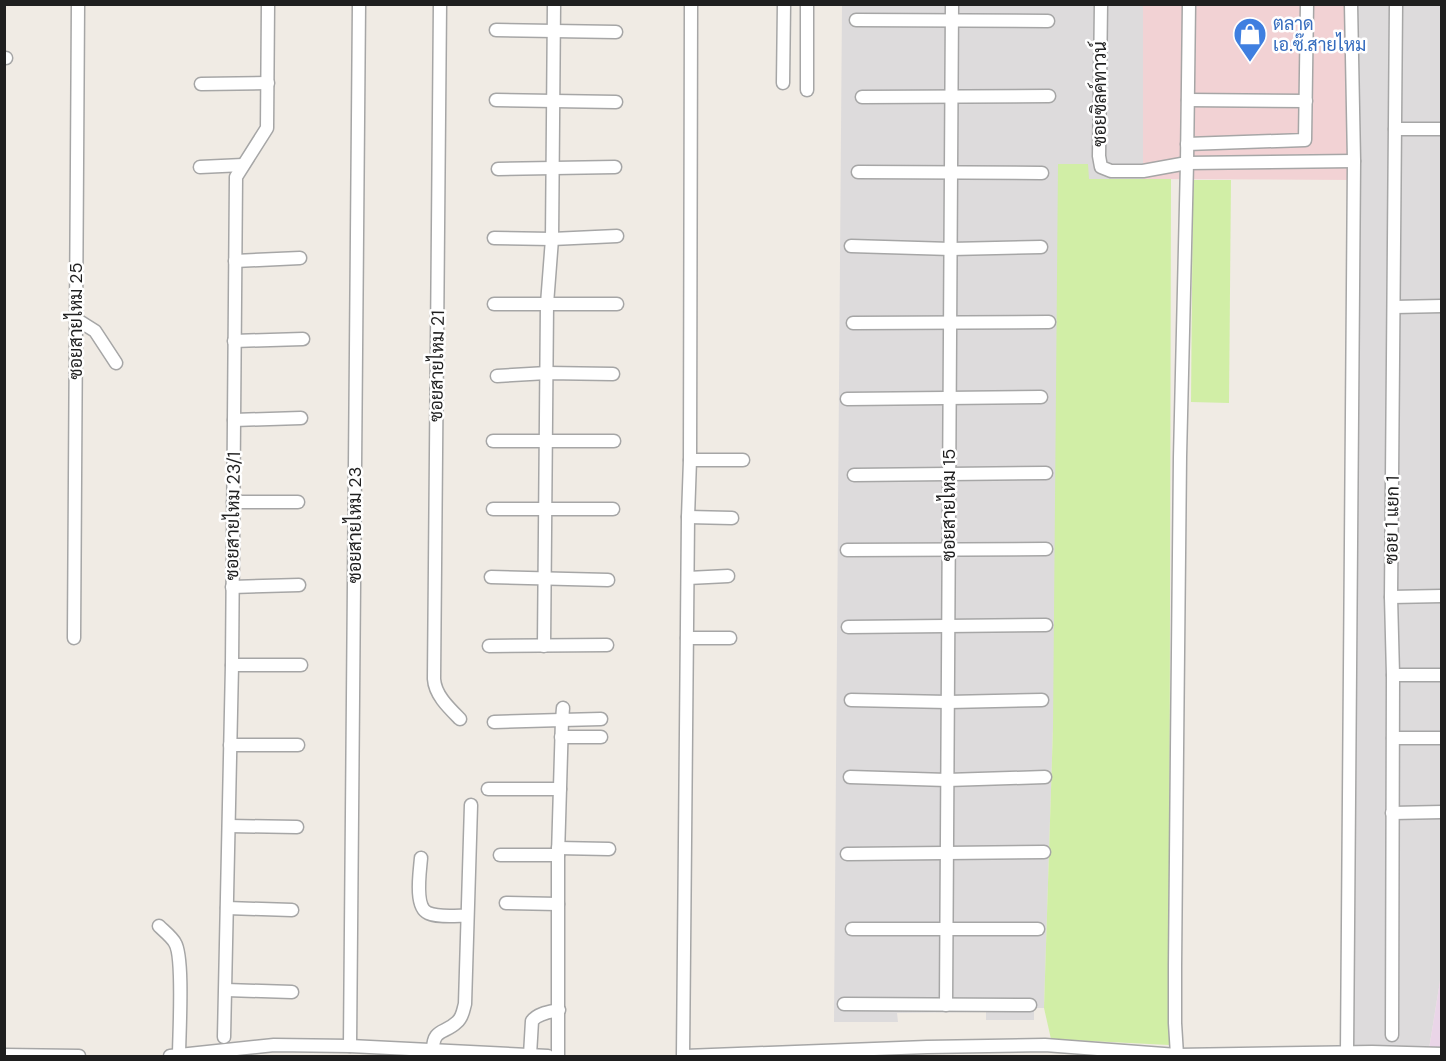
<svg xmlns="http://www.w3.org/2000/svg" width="1446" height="1061" viewBox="0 0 1446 1061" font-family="'DM Sans',Sarabun,sans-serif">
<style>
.residential{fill:#dddbdc}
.commercial{fill:#f2d2d4}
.industrial{fill:#ead5e8}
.grass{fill:#d1eea6}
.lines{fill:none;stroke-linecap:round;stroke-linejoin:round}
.minor-casing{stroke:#a6a6a6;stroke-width:15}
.minor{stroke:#fff;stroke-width:12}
.labels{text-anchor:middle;stroke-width:5;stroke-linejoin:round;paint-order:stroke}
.shop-label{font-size:18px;fill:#366cbe;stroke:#fff;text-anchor:start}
.street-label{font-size:18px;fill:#1f1f1f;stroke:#fff}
</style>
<rect width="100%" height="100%" fill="#f0ebe4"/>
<g class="residential">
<polygon points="842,5 1145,5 1143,179 1089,179 1053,727 1044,1008 1034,1008 1034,1020 986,1020 986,1012 897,1013 898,1022 834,1022"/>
<polygon points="1358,5 1441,5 1441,975 1429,1049 1351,1046"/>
</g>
<polygon class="commercial" points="1143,5 1358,5 1357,180 1143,179"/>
<polygon class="industrial" points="1441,975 1441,1050 1429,1049"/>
<g class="grass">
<polygon points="1058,164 1088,164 1089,179 1171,179 1169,1045 1051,1039 1044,1008 1053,727"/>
<polygon points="1193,180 1231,180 1229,403 1191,402"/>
</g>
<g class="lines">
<g class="minor-casing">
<g id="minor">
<path d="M 440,4 L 434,679 C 435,695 449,708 460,719"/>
<polyline points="1101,4 1099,156 1101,167 1111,171 1143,171 1187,163 1354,161"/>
<polyline points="856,20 1048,21"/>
<polyline points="496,30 616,32"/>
<polyline points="4,58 6,58"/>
<polyline points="783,83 784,4"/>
<polyline points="201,84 268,83"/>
<polyline points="807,90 807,4"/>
<polyline points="862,97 1049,96"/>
<polyline points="496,100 616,102"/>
<polyline points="1188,100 1306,101"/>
<polyline points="1395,129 1442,129"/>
<polyline points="1187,144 1305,140 1307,4"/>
<polyline points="200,167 243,165"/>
<polyline points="498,169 615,167"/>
<polyline points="858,172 1042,173"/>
<polyline points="494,238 552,239 617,236"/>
<polyline points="851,246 951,249 1041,247"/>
<polyline points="235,261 300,258"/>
<polyline points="494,304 617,304"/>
<polyline points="1394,307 1442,306"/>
<polyline points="76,319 95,331 116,363"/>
<polyline points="853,323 1049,322"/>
<polyline points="234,341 303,339"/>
<polyline points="497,376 547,373 613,374"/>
<polyline points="847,399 1041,397"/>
<polyline points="234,420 301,418"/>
<polyline points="493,441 614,441"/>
<polyline points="690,460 743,460"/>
<polyline points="854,475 1046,473"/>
<polyline points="233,502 298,502"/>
<polyline points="493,509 613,509"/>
<polyline points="688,517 732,518"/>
<polyline points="847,550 1046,549"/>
<polyline points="491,577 608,580"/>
<polyline points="688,578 728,576"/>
<polyline points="232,587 299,585"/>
<polyline points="1391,597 1442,596"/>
<polyline points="848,627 1046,625"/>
<polyline points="74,638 78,4"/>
<polyline points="687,638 730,638"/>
<polyline points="489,646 607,645"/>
<polyline points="544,646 547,304 552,239 554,4"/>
<polyline points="232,665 301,665"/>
<polyline points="1393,675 1442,675"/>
<polyline points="851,700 948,702 1042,700"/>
<polyline points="563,708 562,720 601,719"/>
<polyline points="494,722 562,720 558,855 558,1056"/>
<polyline points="561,737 601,737"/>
<polyline points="1393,738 1442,738"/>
<polyline points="230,745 298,745"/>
<polyline points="850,777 947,780 1045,777"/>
<polyline points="488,789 560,789"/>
<polyline points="1392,813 1442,812"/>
<polyline points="229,826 297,827"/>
<polyline points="558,848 609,849"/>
<polyline points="847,854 1044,852"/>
<polyline points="500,855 558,855"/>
<path d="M 421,858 C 420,871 414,907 428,913 C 439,918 455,915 467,916"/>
<polyline points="506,903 558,904"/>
<polyline points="227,908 292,910"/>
<path d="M 159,926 C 164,931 172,937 175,943 C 184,957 179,1035 179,1056"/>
<polyline points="852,929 1038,929"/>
<polyline points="226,990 292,992"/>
<polyline points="844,1004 1030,1005"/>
<polyline points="946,1005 952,4"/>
<polyline points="1392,1035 1393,675 1391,597 1396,4"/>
<polyline points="224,1037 232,665 236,177 267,128 268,4"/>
<polyline points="350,1046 359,4"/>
<path d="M 433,1050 C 433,1028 445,1034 457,1022 C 463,1017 463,1010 465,1004 L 471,805"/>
<polyline points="1347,1052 1354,161 1351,4"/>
<polyline points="4,1055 79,1056"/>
<path d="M 530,1055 L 532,1021 C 538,1013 550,1012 559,1010"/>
<polyline points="1177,1055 1175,1023 1175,966 1177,750 1180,457 1187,163 1189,4"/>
<polyline points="170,1056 274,1045 350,1046 548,1056"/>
<polyline points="683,1056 688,517 690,460 691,4"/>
<polyline points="685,1056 927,1047 1045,1045 1177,1055 1372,1052 1442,1054"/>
</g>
</g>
<use href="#minor" class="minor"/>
</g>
<defs>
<g id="shop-pin" transform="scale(1.725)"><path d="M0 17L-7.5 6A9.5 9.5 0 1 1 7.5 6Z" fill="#3f7fe0" stroke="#fff"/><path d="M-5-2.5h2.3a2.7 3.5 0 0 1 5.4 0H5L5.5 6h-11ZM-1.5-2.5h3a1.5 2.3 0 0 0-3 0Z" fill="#fff"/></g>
</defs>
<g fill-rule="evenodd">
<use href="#shop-pin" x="1250" y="34"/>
</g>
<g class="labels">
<g class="shop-label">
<text x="1273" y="30">ตลาด<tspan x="1273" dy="21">เอ.ซ๊.สายไหม</tspan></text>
</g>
<g class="street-label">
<text transform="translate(1100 94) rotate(-90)" y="6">ซอยซิลค์ทาวน์</text>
<text transform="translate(76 321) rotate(-90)" y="6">ซอยสายไหม 25</text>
<text transform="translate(437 366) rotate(-89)" y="6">ซอยสายไหม 21</text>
<text transform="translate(949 505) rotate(-90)" y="6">ซอยสายไหม 15</text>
<text transform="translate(233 516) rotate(-89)" y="6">ซอยสายไหม 23/1</text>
<text transform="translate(1392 520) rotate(-89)" y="6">ซอย 1 แยก 1</text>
<text transform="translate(355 525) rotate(-90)" y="6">ซอยสายไหม 23</text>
</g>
</g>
<rect width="1446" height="1061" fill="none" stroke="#1f1f1f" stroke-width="12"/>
</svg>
